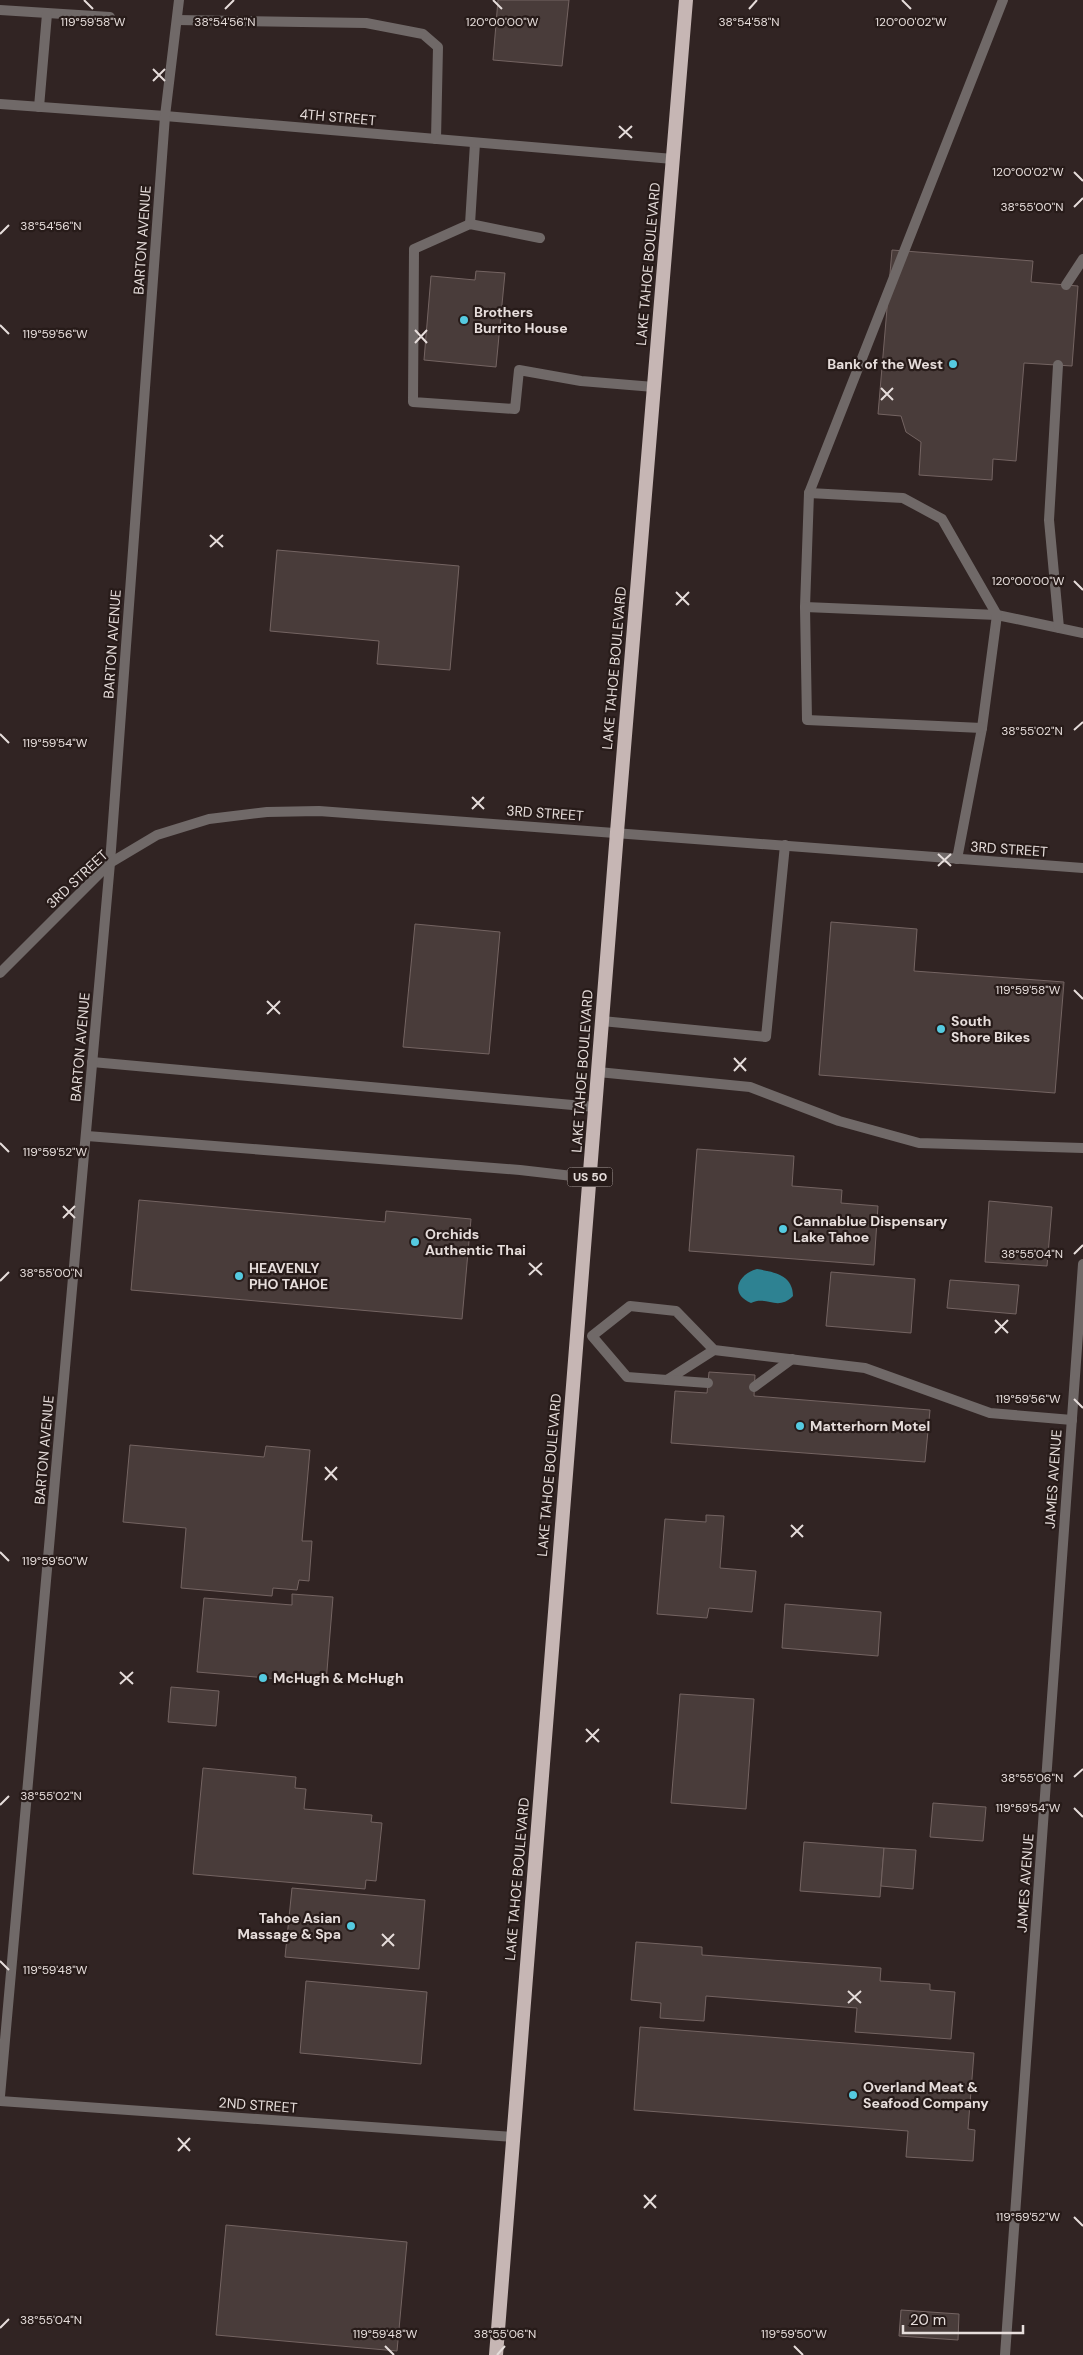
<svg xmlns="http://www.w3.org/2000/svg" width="1083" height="2355" viewBox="0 0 1083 2355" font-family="'DM Sans',sans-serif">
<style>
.water{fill:#2e8292}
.building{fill:#493c3a;stroke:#746462}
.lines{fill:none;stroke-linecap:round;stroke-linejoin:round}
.service{stroke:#706968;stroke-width:10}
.minor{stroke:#706968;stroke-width:10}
.tertiary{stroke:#706968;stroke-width:10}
.trunk{stroke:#c6b6b4;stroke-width:14}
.ticks{fill:none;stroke:#e6dddb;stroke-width:2}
.poi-dot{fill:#55cae0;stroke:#271b19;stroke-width:2}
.labels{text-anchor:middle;stroke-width:4.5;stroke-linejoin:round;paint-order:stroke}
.shield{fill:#271b19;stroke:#ada3a1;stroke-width:1}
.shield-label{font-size:12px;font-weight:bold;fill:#e6dddb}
.street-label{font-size:14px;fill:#e6dddb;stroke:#271b19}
.poi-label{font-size:14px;font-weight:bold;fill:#e6dddb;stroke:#271b19;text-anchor:start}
.ticks-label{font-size:12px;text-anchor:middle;fill:#e6dddb;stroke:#271b19;stroke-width:4.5;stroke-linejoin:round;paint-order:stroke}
</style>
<rect width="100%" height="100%" fill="#312423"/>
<path class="water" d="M 757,1269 C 774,1272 793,1275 793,1296 C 777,1312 767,1295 751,1303 C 729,1294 738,1274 757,1269 Z"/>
<g class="building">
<polygon points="498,0 569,0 562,66 493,60"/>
<polygon points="892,250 1033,261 1031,282 1078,286 1072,366 1024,363 1016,461 993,459 992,480 919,475 921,442 906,432 901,416 878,414"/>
<polygon points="476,271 505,273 496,367 424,360 431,276 475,280"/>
<polygon points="277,550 459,566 450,670 377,664 379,641 270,631"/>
<polygon points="831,922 917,929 914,971 1064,982 1055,1093 819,1075"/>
<polygon points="415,924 500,932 489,1054 403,1047"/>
<polygon points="697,1149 794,1156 792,1186 842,1190 841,1203 878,1206 874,1265 689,1251"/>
<polygon points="139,1200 385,1222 386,1211 471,1219 462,1319 131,1290"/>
<polygon points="989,1201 1052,1207 1047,1266 985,1262"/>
<polygon points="831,1272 915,1279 911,1333 826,1326"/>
<polygon points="950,1280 1019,1285 1016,1314 947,1308"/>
<polygon points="709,1372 755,1375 754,1396 930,1410 925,1462 671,1443 675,1391 707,1393"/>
<polygon points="130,1445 264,1457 266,1446 310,1450 302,1541 312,1541 309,1581 299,1580 297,1590 273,1588 272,1596 181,1588 186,1528 123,1522"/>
<polygon points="706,1515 724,1516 720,1568 756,1571 752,1612 709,1608 707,1618 657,1614 665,1519 706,1522"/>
<polygon points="292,1594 333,1597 326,1683 197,1672 204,1598 292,1605"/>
<polygon points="785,1604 881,1612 878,1656 782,1648"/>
<polygon points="171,1687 219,1691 216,1726 168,1722"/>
<polygon points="680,1694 754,1699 746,1809 671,1803"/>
<polygon points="203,1768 296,1777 295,1788 306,1789 304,1809 372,1815 371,1822 382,1823 376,1881 366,1880 365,1889 193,1874"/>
<polygon points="933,1803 986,1807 983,1841 930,1837"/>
<polygon points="804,1842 884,1848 880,1897 800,1891"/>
<polygon points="884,1848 916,1850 913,1889 881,1886"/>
<polygon points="292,1888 425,1900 419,1969 285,1957"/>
<polygon points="636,1942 702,1947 702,1955 881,1968 880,1981 930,1984 930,1990 955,1992 951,2039 855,2032 857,2008 706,1996 704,2021 660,2018 661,2003 631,2000"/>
<polygon points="306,1981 427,1992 421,2064 300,2053"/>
<polygon points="640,2027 974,2053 968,2129 975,2130 973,2161 906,2157 908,2131 634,2110"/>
<polygon points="226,2225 407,2242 397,2351 216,2335"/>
<polygon points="901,2310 959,2314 958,2340 899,2336"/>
</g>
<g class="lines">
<g class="service">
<polyline points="1003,0 809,493 805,607 997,615 1083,633"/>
<polyline points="0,10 110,17"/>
<polyline points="177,20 366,23 423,34 438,47 436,139"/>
<polyline points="39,107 47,14"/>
<polyline points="470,224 475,143"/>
<polyline points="540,238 470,224 414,249 413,402 515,409 519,370 581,381 654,387"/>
<polyline points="1066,285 1083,259"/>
<polyline points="1058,365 1049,520 1059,628"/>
<polyline points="809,493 903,498 942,519 997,615 982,728 957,859"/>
<polyline points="805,607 807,720 982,728"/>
<polyline points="602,1021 766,1037 785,845"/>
<polyline points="92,1062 595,1107"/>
<polyline points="598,1072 750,1087 839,1121 919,1143 1083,1148"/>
<polyline points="87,1136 520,1170 590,1178"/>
<polyline points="714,1350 676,1311 630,1306 592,1336 627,1377 667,1380 714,1350 865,1368 990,1413 1072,1420"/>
<polyline points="667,1380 708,1383"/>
<polyline points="754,1387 792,1359"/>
</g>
<g class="minor">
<polyline points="0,104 165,116 673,159"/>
<polyline points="0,2096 110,863 165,116 179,0"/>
<polyline points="0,2101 513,2137"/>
<polyline points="1005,2355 1083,1264"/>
</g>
<polyline class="tertiary" points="0,973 110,863 157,835 209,819 267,812 319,811 1083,868"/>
<polyline class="trunk" points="496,2355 617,832 686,0"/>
</g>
<path class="ticks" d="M 84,0 L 93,9M 493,0 L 502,9M 902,0 L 911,9M 225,9 L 234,0M 749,9 L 757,0M 153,69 L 165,81M 153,81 L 165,69M 619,126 L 632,138M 619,138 L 632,126M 1074,172 L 1083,181M 1074,207 L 1083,198M 0,234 L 9,225M 0,325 L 9,334M 415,330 L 427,343M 415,343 L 427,330M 881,388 L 893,400M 881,400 L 893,388M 210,535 L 223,547M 210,547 L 223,535M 1074,581 L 1083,590M 676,592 L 689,605M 676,605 L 689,592M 1074,730 L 1083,722M 0,734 L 9,743M 472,797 L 484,809M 472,809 L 484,797M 938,854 L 951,866M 938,866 L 951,854M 1074,990 L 1083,999M 267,1001 L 280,1014M 267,1014 L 280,1001M 734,1058 L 746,1071M 734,1071 L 746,1058M 0,1143 L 9,1152M 63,1206 L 75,1218M 63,1218 L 75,1206M 1074,1254 L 1083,1245M 529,1263 L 542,1275M 529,1275 L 542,1263M 0,1281 L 9,1272M 995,1320 L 1008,1333M 995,1333 L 1008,1320M 1074,1399 L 1083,1408M 325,1467 L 337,1480M 325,1480 L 337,1467M 791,1525 L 803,1537M 791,1537 L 803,1525M 0,1552 L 9,1561M 120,1672 L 133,1684M 120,1684 L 133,1672M 586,1729 L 599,1742M 586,1742 L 599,1729M 1074,1777 L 1083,1769M 0,1805 L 9,1796M 1074,1808 L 1083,1817M 382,1934 L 394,1946M 382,1946 L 394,1934M 0,1961 L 9,1970M 848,1991 L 861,2003M 848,2003 L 861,1991M 178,2138 L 190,2151M 178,2151 L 190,2138M 644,2195 L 656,2208M 644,2208 L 656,2195M 1074,2217 L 1083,2226M 0,2328 L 9,2319M 385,2346 L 394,2355M 794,2346 L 803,2355M 497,2355 L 505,2346"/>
<g class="poi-dot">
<circle cx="464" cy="320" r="5"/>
<circle cx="953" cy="364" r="5"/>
<circle cx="941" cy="1029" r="5"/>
<circle cx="783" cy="1229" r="5"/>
<circle cx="415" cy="1242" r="5"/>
<circle cx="239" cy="1276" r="5"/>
<circle cx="800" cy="1426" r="5"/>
<circle cx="263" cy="1678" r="5"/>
<circle cx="351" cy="1926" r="5"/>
<circle cx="853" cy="2095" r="5"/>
</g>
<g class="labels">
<rect class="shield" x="567.5" y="1167.5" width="45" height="19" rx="4"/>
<g class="shield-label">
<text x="590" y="1181">US 50</text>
</g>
<g class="street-label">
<text transform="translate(338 117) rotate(5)" y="5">4TH STREET</text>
<text transform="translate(142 240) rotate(-86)" y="5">BARTON AVENUE</text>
<text transform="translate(648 264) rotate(-85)" y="5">LAKE TAHOE BOULEVARD</text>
<text transform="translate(112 644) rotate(-86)" y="5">BARTON AVENUE</text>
<text transform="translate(614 668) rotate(-85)" y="5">LAKE TAHOE BOULEVARD</text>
<text transform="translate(545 813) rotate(4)" y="5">3RD STREET</text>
<text transform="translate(1009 849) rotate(4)" y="5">3RD STREET</text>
<text transform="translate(77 879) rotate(-43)" y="5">3RD STREET</text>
<text transform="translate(80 1047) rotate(-85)" y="5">BARTON AVENUE</text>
<text transform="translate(582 1071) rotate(-86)" y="5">LAKE TAHOE BOULEVARD</text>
<text transform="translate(44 1450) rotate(-85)" y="5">BARTON AVENUE</text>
<text transform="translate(549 1475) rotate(-85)" y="5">LAKE TAHOE BOULEVARD</text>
<text transform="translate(1053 1479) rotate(-86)" y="5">JAMES AVENUE</text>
<text transform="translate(517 1879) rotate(-85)" y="5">LAKE TAHOE BOULEVARD</text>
<text transform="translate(1025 1883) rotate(-86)" y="5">JAMES AVENUE</text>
<text transform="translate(258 2105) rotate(4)" y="5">2ND STREET</text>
</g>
<g class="poi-label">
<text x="474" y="317">Brothers<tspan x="474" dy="16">Burrito House</tspan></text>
<text x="943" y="369" text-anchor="end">Bank of the West</text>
<text x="951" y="1026">South<tspan x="951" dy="16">Shore Bikes</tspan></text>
<text x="793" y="1226">Cannablue Dispensary<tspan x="793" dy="16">Lake Tahoe</tspan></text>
<text x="425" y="1239">Orchids<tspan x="425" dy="16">Authentic Thai</tspan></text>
<text x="249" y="1273">HEAVENLY<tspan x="249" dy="16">PHO TAHOE</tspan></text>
<text x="810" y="1431">Matterhorn Motel</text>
<text x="273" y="1683">McHugh &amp; McHugh</text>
<text x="341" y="1923" text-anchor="end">Tahoe Asian<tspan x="341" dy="16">Massage &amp; Spa</tspan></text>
<text x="863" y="2092">Overland Meat &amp;<tspan x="863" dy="16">Seafood Company</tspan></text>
</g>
</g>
<g class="ticks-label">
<text x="911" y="26">120°00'02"W</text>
<text x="93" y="26">119°59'58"W</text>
<text x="225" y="26">38°54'56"N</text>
<text x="502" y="26">120°00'00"W</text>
<text x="749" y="26">38°54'58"N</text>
<text x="1028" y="176">120°00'02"W</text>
<text x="1032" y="211">38°55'00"N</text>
<text x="51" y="230">38°54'56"N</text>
<text x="55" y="338">119°59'56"W</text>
<text x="1028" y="585">120°00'00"W</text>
<text x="1032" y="735">38°55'02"N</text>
<text x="55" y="747">119°59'54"W</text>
<text x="1028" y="994">119°59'58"W</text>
<text x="55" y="1156">119°59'52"W</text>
<text x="1032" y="1258">38°55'04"N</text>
<text x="51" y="1277">38°55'00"N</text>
<text x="1028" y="1403">119°59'56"W</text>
<text x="55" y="1565">119°59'50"W</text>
<text x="1032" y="1782">38°55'06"N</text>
<text x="51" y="1800">38°55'02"N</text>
<text x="1028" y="1812">119°59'54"W</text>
<text x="55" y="1974">119°59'48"W</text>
<text x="1028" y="2221">119°59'52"W</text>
<text x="51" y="2324">38°55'04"N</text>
<text x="385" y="2338">119°59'48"W</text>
<text x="505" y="2338">38°55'06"N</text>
<text x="794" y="2338">119°59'50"W</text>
</g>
<path d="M903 2325v8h120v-8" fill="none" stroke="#e6dddb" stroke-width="2.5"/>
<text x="910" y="2325" font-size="15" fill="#e6dddb" stroke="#271b19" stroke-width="4" paint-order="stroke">20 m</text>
</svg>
